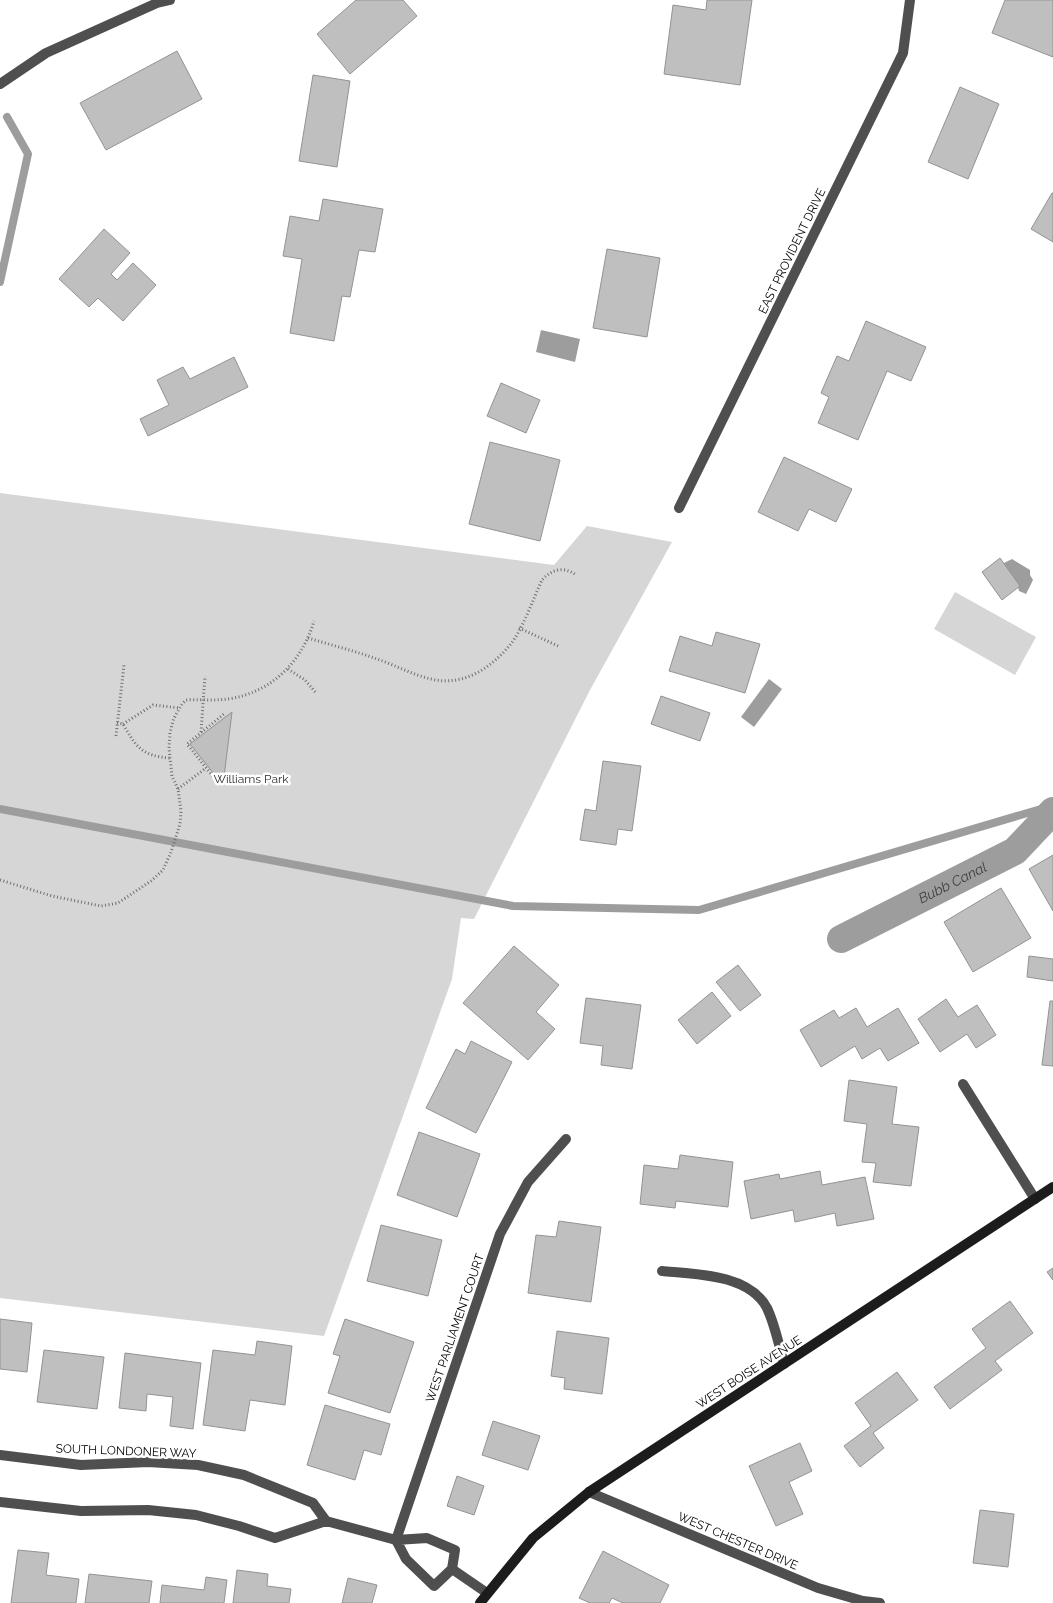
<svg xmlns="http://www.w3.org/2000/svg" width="1053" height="1603" viewBox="0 0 1053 1603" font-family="Raleway,sans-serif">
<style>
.green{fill:#d6d6d6}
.water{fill:#9d9d9d}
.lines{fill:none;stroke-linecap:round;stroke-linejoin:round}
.stream{stroke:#9d9d9d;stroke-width:8}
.canal{stroke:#9d9d9d;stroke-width:28}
.building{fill:#bfbfbf;stroke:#939393}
.path{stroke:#717171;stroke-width:3;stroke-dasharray:1 2.5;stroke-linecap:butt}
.lane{stroke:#4f4f4f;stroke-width:10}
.street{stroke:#4f4f4f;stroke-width:10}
.secondary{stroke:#1c1c1c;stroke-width:10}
.labels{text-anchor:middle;stroke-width:5;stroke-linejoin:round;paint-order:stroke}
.street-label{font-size:12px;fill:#000;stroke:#fff}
.park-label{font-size:12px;fill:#2d2d2d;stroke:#fff}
.water-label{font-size:14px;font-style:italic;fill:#3e3e3e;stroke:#fff}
</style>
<rect width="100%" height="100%" fill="#fff"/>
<g class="green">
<polygon points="0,493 554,565 587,526 672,542 590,690 474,919 461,918 452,979 324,1336 0,1298"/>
<polygon points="955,592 1036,637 1015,675 934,629"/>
</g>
<g class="water">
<polygon points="541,330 580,339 575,362 536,352"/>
<polygon points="1012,559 1030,570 1030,575 1033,580 1026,594 1019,591 1017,584 1002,569 1004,563"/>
<polygon points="769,679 782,689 754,727 741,717"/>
</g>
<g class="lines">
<g class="stream">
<polyline points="0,282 28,154 7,117"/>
<polyline points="0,809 513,906 699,910 1041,809"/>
</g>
<path class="canal" id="s1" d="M 841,939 L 1015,851 L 1053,811"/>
</g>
<g class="building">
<polygon points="356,0 403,0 417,16 350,74 317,34"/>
<polygon points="707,0 752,0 740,85 664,74 673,5 706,10"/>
<polygon points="1005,0 1053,0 1053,57 992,33"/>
<polygon points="177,51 202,99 106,150 80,103"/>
<polygon points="313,75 350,81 337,167 299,161"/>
<polygon points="960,87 999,104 968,179 928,162"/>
<polygon points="1052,193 1053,193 1053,242 1031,229"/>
<polygon points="323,199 383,209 375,252 359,250 350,297 342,296 334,341 290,333 302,259 283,256 290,216 319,221"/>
<polygon points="104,229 130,253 111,274 117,280 133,263 156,285 123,321 98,298 89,307 59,279"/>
<polygon points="607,249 660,258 647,337 593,328"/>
<polygon points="866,321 926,347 911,381 887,371 858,440 818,423 829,397 821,393 837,356 849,361"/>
<polygon points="234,357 248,387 148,436 140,419 169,405 157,380 183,367 190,379"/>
<polygon points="501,383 540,400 526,433 487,416"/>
<polygon points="490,442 560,460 540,541 469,524"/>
<polygon points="784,457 852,489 836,522 809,509 798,531 758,512"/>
<polygon points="1000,558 1020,586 1002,600 982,572"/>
<polygon points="716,632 760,644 745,693 669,671 680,636 712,646"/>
<polygon points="661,696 710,713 700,741 651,724"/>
<polygon points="232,712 223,785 190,744"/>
<polygon points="603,761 641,766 632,831 618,829 616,845 580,840 585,809 596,811"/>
<polygon points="1053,855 1053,911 1029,869"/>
<polygon points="1001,888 1031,938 973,972 944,922"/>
<polygon points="514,946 559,985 536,1012 555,1029 528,1060 463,1003"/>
<polygon points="1029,956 1053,959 1053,981 1027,977"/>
<polygon points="738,965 761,995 740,1011 716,982"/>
<polygon points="712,992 731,1016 697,1044 678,1020"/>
<polygon points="586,998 641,1005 632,1069 601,1065 603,1046 580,1043"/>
<polygon points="946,999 958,1017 977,1005 996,1035 976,1048 967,1034 940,1052 918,1019"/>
<polygon points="1050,1001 1053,1001 1053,1066 1042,1065"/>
<polygon points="856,1008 867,1027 898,1008 919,1043 888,1061 880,1048 862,1059 855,1046 821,1067 800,1030 834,1010 839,1018"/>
<polygon points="471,1041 512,1062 476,1133 426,1108 456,1049 465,1054"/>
<polygon points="849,1080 897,1087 892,1124 919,1127 911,1186 873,1182 876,1163 862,1162 867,1124 844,1121"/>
<polygon points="419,1132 480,1154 457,1217 397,1195"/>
<polygon points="680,1155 733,1162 728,1207 676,1201 675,1208 640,1204 644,1165 678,1169"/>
<polygon points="820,1171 822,1185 865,1177 874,1219 837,1226 835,1213 795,1222 793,1210 751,1219 744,1181 779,1174 780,1179"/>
<polygon points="559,1221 601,1227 591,1302 528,1293 536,1235 556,1237"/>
<polygon points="381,1225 442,1240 428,1296 367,1281"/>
<polygon points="1053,1268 1053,1280 1047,1272"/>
<polygon points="1010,1301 1033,1333 995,1361 1002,1370 950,1409 934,1387 986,1348 972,1329"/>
<polygon points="0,1319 32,1323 27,1372 0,1369"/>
<polygon points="345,1319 414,1342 390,1413 328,1393 340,1356 333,1354"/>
<polygon points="557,1331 609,1338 602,1394 564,1389 565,1378 551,1376"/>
<polygon points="257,1341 292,1346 285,1405 250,1400 245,1431 203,1425 213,1350 255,1355"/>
<polygon points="44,1350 104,1357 97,1409 37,1402"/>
<polygon points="125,1353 201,1363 193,1429 170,1426 173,1397 147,1394 146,1411 119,1408"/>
<polygon points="897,1372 918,1400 873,1433 884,1448 860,1467 844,1446 871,1426 855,1403"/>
<polygon points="325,1405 390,1424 381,1455 364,1450 355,1480 307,1465"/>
<polygon points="493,1421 540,1436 528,1470 482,1455"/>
<polygon points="800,1443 812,1471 789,1482 803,1514 776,1526 749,1466"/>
<polygon points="457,1476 484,1486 474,1515 447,1506"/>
<polygon points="980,1510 1014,1514 1008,1567 973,1563"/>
<polygon points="18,1550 49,1553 46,1575 79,1579 76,1603 11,1603"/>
<polygon points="603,1551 669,1585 660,1603 623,1603 612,1598 609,1603 590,1603 579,1598"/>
<polygon points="237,1570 268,1574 267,1586 291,1589 289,1603 233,1603"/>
<polygon points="89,1574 152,1581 149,1603 85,1603"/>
<polygon points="206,1577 227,1580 224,1603 160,1603 162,1585 204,1590"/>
<polygon points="348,1578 377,1585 372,1603 342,1603"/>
</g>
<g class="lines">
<g class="path">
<polyline points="519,628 558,646"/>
<path d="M 308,638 C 331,645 355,651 377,659 C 395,665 413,675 431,679 C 463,687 491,668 510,645 C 522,631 534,597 542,580 C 552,569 564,566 576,575"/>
<polyline points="288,669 305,680 316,693"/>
<path d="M 117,723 L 123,724 C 136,747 142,756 170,758"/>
<polyline points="123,724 153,705 180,708"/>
<polyline points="201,732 205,676"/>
<polyline points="116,736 124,665"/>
<polyline points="215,779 187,744 224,714"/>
<polyline points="178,789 206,768"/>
<path d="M 0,880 L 52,896 L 101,906 L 118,903 L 151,881 L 163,870 L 171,852 L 180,824 L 181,811 L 178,789 L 172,776 L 169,748 L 170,732 L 174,718 L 182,704 L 186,700 C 200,699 214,701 228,699 C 271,693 302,662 314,621"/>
</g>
<g class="lane">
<polyline points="963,1084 1035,1199"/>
<path d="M 662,1271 C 695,1274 749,1274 767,1308 C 775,1325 779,1345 784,1364"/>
</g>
<g class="street">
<polyline points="0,84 46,53 157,3 170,0"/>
<polyline points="679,508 903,53 910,0"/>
<polyline points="0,1455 81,1465 148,1462 198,1465 244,1475 313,1503 326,1521"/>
<polyline points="589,1492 818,1588 863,1601 880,1603"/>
<polyline points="0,1502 81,1511 148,1510 196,1515 239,1526 275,1538 326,1521 396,1540 500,1234 528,1182 566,1139"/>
<polygon points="427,1538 455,1550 452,1569 434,1586 406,1559 396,1540"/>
<polyline points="452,1569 487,1593"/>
</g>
<polyline class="secondary" points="480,1603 533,1538 589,1492 1053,1187"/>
</g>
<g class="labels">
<g class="street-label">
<text transform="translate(792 251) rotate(-64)" y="4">EAST PROVIDENT DRIVE</text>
<text transform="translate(455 1328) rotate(-71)" y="4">WEST PARLIAMENT COURT</text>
<text transform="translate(749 1372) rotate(-33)" y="4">WEST BOISE AVENUE</text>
<text transform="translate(126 1451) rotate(2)" y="4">SOUTH LONDONER WAY</text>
<text transform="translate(738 1541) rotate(23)" y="4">WEST CHESTER DRIVE</text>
</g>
<g class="park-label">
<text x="251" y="783">Williams Park</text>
</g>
<g class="water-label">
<text dy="5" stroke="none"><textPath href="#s1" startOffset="125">Bubb Canal</textPath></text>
</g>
</g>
</svg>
